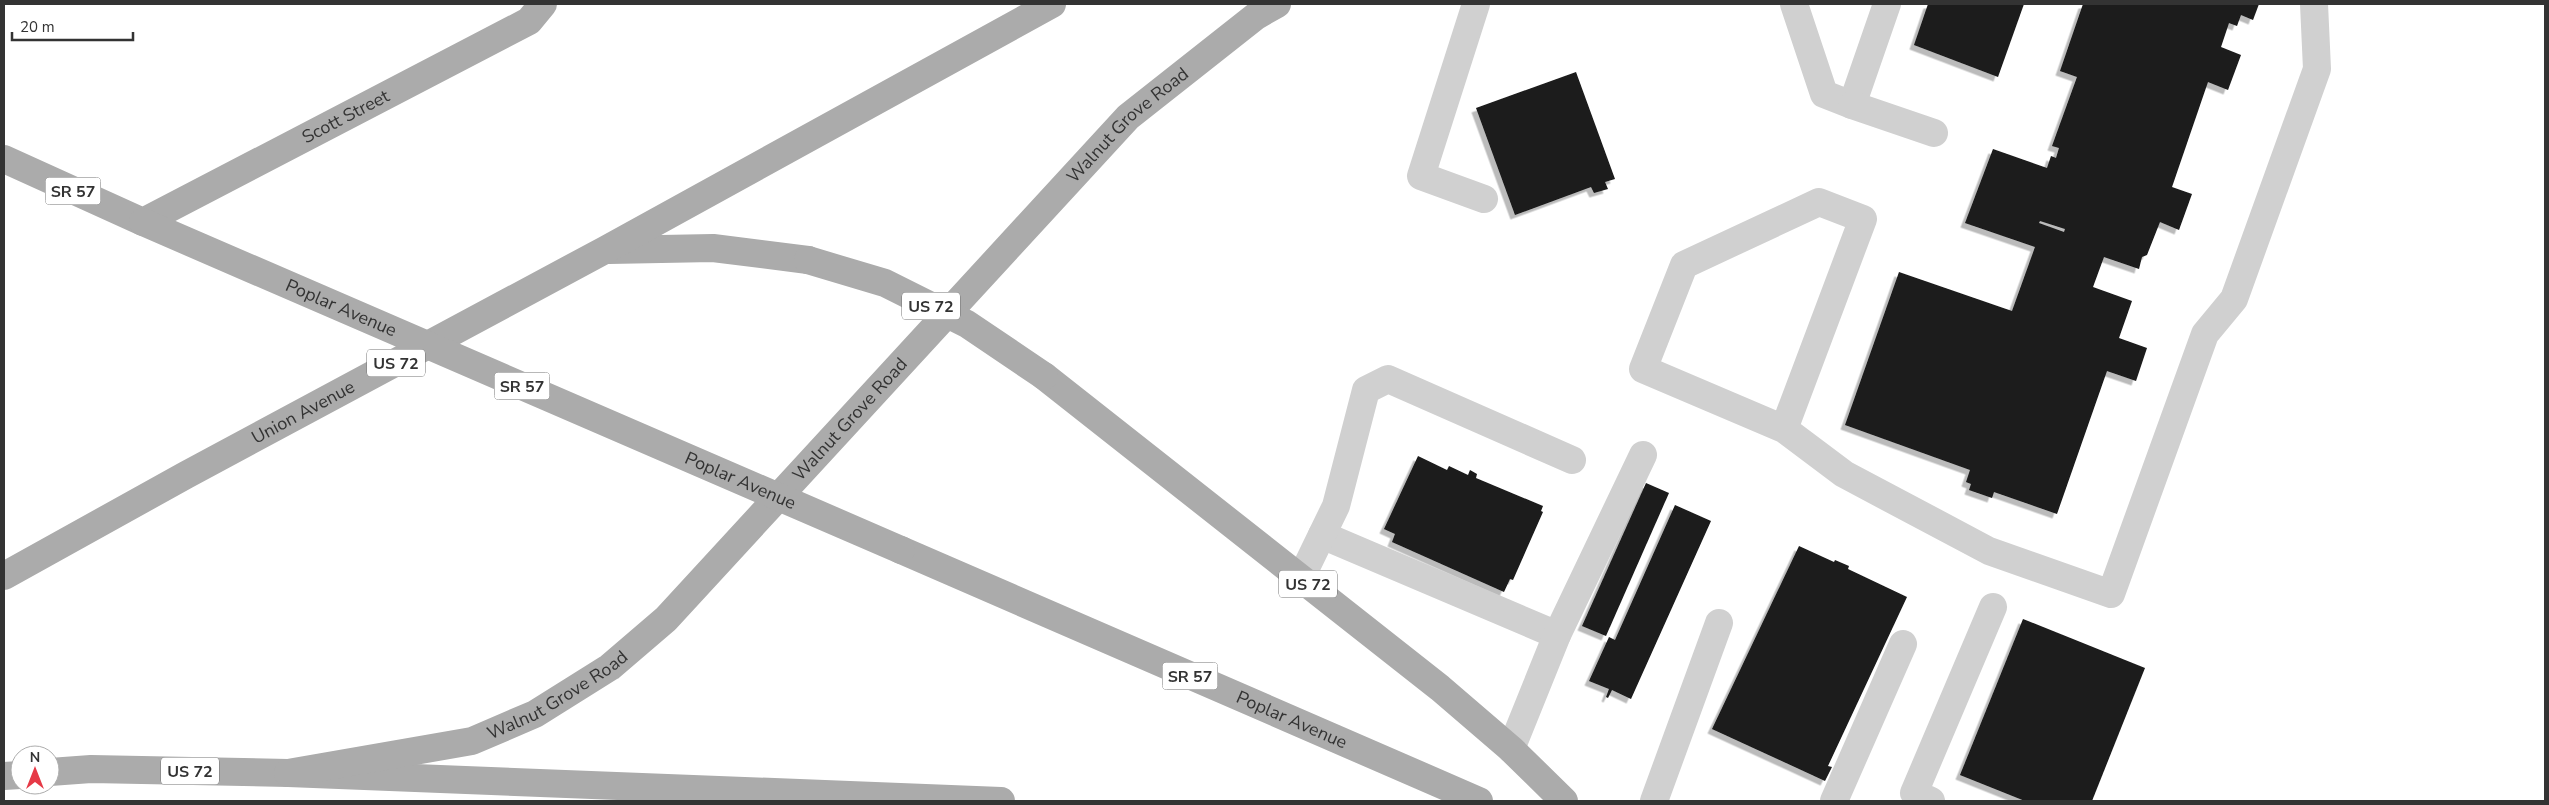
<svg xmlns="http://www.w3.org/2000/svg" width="2549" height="805" viewBox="0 0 2549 805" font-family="'Nunito Sans',sans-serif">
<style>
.building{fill:#1a1a1a;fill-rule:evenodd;filter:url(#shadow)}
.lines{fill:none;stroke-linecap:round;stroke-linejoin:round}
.minor{stroke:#d0d0d0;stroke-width:28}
.major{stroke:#ababab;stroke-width:28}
.major-bridge{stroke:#ababab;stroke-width:28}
.labels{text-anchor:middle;stroke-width:5;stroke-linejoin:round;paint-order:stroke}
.shield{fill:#fff;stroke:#707070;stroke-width:1}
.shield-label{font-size:16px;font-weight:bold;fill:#333}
.street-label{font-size:18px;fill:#333;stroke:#fff}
</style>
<defs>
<filter id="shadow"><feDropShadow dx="-4.5" dy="4.5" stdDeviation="0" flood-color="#0004"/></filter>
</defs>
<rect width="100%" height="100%" fill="#fff"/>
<g class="building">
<polygon points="1928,4 2024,4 1998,77 1914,45"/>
<path d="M 2083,4 L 2259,4 L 2253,20 L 2241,15 L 2237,26 L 2229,23 L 2221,47 L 2241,55 L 2228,90 L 2208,82 L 2172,187 L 2192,194 L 2179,230 L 2160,222 L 2147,255 L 2142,257 L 2139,269 L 2104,257 L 2093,287 L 2132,301 L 2119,338 L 2147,348 L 2136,381 L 2107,371 L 2057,514 L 1994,492 L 1992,498 L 1969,490 L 1971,484 L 1966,482 L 1970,470 L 1845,425 L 1899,272 L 2012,311 L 2035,247 L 1965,223 L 1993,149 L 2047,168 L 2051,156 L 2056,158 L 2059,148 L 2052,146 L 2077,77 L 2060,71 ZM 2040,221 L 2065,229 L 2064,232 L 2039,223 Z"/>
<polygon points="1576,72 1615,179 1605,182 1608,189 1594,193 1591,187 1515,215 1476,108"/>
<polygon points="1418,456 1447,470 1449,466 1468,475 1470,470 1477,474 1476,478 1543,506 1541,511 1543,512 1513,580 1510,579 1504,592 1392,542 1395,534 1384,529"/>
<polygon points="1646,483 1669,493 1606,636 1582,626"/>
<polygon points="1675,505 1711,521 1631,699 1612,690 1608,698 1606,697 1609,689 1589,681 1609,637 1615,640"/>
<polygon points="1799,546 1834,562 1835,560 1849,566 1848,569 1907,597 1828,766 1832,767 1825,781 1712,729"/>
<polygon points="2023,619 2145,668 2092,801 2025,801 1960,775"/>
</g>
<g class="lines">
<g class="minor">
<polyline points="1476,4 1421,176 1484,199"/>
<polyline points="1794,4 1824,94 1852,105 1887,4"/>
<polyline points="1852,105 1934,133"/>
<polyline points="1784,429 1643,369 1684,265 1819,202 1863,219 1784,429 1844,474 1989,551 2111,594 2205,334 2234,299 2317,69 2314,4"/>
<polyline points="1322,535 1557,635"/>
<polyline points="1301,578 1336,506 1366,390 1388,379 1572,460"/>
<polyline points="1511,749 1557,635 1643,455"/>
<polyline points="1654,801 1719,623"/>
<polyline points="1834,801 1903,644"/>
<polyline points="1931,801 1914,793 1993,607"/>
</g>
<g class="major">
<path id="s1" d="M 4,159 L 143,222 L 529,21 L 543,4"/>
<polyline points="609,250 713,248 808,260"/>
<polyline points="1044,376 1440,688 1511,749 1564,801"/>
<path id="s2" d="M 901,550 L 1479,801"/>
<path id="s3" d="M 4,576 L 186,475 L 605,250 L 1052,4"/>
<polyline points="50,772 91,769 288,773 1001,801"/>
<path id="s4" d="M 288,773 L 472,741 L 535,714 L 610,667 L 666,619 L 1128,117 L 1256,16 L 1277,4"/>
<polyline points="4,776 20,775"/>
</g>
<g class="major-bridge">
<path id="s5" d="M 143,222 L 901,550"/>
<polyline points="808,260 885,283 967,324 1044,376"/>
</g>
</g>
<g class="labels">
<g class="shield">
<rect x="45.5" y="177.5" width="55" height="27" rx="4"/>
<rect x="902" y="292.5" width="58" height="27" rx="4"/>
<rect x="367" y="349.5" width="58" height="27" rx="4"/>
<rect x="494.5" y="372.5" width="55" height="27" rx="4"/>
<rect x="1279" y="570.5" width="58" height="27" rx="4"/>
<rect x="1162.5" y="662.5" width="55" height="27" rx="4"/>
<rect x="161" y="757.5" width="58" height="27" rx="4"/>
</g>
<g class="shield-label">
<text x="73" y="197">SR 57</text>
<text x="931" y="312">US 72</text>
<text x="396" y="369">US 72</text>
<text x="522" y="392">SR 57</text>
<text x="1308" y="590">US 72</text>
<text x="1190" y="682">SR 57</text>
<text x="190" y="777">US 72</text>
</g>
<g class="street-label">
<text dy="6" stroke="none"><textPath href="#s1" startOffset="381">Scott Street</textPath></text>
<text dy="6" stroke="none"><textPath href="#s4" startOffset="1094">Walnut Grove Road</textPath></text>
<text dy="6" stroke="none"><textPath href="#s5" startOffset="216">Poplar Avenue</textPath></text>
<text dy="6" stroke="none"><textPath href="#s3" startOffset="341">Union Avenue</textPath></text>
<text dy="6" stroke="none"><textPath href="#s4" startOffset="689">Walnut Grove Road</textPath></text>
<text dy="6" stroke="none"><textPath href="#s5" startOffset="651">Poplar Avenue</textPath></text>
<text dy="6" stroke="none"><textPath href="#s4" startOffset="284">Walnut Grove Road</textPath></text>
<text dy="6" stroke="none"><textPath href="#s2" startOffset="426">Poplar Avenue</textPath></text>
</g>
</g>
<rect width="2549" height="805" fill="none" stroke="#333333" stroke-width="10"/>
<g transform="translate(35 770)"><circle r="24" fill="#ffffff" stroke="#adadad"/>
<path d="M0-4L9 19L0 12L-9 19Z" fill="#e63946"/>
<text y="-8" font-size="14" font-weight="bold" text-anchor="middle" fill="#333333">N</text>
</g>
<path d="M12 32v8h121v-8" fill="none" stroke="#333333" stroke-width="2.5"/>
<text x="20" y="32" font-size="15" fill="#333333" stroke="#ffffff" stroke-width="4" paint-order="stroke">20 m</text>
</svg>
